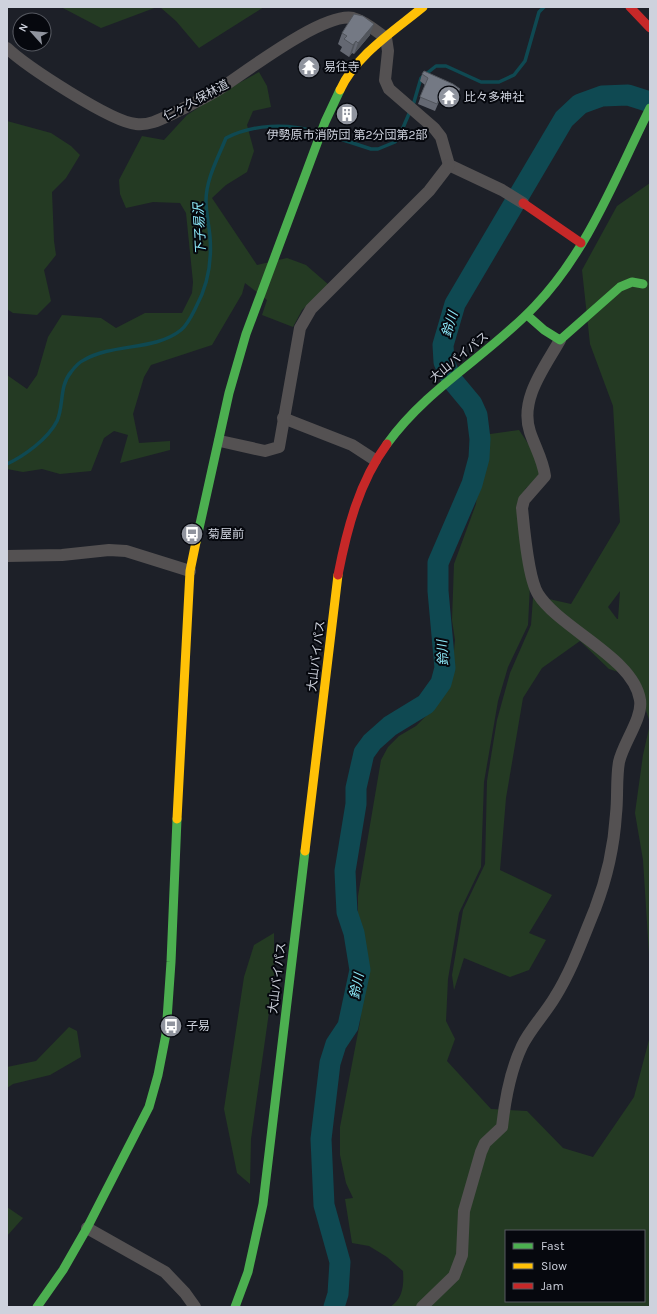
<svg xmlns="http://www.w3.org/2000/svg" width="657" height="1314" viewBox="0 0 657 1314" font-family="Karla,'Noto Sans JP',sans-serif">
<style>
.green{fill:#243a23;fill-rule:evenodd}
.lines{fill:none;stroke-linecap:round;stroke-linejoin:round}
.stream{stroke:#0f4952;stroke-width:3.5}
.river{stroke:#0f4952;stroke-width:21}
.street{stroke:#545152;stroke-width:12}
.fast{stroke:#4caf50;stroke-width:9}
.slow{stroke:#ffc107;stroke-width:9}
.jam{stroke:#c62828;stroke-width:9}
.wall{fill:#646872}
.shaded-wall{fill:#51555c}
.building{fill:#747984;stroke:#51555c}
.labels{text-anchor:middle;stroke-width:4;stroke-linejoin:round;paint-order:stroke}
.poi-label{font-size:12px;fill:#ced2dd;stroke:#06080e;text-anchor:start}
.street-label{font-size:12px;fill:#ced2dd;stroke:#06080e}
.water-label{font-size:13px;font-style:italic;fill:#8eebfb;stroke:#06080e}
</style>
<rect width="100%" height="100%" fill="#1d2028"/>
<g class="green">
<polygon points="61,7 157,7 101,28"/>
<polygon points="160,7 264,7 199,48 176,21"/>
<polygon points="259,72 267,86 271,107 253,111 247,125 254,151 247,172 226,185 212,198 257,265 287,258 306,265 329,285 302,310 293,327 262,315 267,300 245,283 242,294 212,345 151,365 144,377 133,414 139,443 170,441 170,450 120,463 128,435 114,431 104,438 91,471 60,474 42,469 23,472 7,469 7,375 27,389 37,375 48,337 62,315 101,318 116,328 145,313 182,313 192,293 193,282 186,213 180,203 153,202 126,208 120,194 119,180 142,136 164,140 187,115 226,90"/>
<polygon points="7,121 51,133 71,146 80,155 66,178 52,192 54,241 56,255 44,270 51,301 37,315 13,313 7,309"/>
<path d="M 650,183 L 650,722 L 634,677 L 609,669 L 580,641 L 542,668 L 523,698 L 506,798 L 500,870 L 552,895 L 529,933 L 546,940 L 529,970 L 510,977 L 464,958 L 454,990 L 452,975 L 463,910 L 485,864 L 487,781 L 497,720 L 510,673 L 531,625 L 533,598 L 549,599 L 571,604 L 620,522 L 613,406 L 590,344 L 582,270 L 617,206 ZM 620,591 L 618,619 L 617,619 L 608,607 Z"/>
<path d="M 519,430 C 530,447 543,461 538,481 L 526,488 L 520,499 L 530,585 L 528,625 L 508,667 L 498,701 L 484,782 L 481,867 L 459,913 L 448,979 L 446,1021 L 455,1039 L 447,1061 L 491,1109 L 527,1111 L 563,1148 L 593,1157 L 634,1097 L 649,1040 L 649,954 L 643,860 L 635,813 L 643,755 L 650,724 L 650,1307 L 390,1307 C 403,1299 404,1285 403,1271 L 387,1257 L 369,1246 L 352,1243 L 345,1199 L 353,1198 L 346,1183 L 340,1155 L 340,1127 L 360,1022 L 366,965 L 358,929 L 358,896 L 381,760 L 388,747 L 399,736 L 416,726 L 431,711 L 442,695 L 449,678 L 453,662 L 455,640 L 452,620 L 454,564 L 476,504 L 483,435 ZM 506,1231 L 644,1231 L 644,1301 L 506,1301 Z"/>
<polygon points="274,933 274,977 251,1139 250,1184 237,1173 224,1109 244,977 254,945"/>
<polygon points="69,1027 77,1031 81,1057 50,1075 13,1084 7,1088 7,1067 36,1061"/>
<polygon points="7,1207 23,1218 7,1236"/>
</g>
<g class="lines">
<g class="stream">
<polyline points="325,134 371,149 378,149 395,142 399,137 414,102 421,78 436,66 446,66 481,82 499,82 514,75 525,61 539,12 544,7"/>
<path d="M 7,464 C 24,456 48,439 57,421 C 64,406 59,386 71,372 C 74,368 79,362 84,360 C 113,343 155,351 181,330 C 188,324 192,315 196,307 C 208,285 212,262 210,237 C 209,225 206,213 206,201 C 206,179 218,158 226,138 C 254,124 287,123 317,132"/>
</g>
<polyline class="river" points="334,1307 338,1294 340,1262 324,1205 321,1139 330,1063 336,1044 348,1026 360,970 354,933 347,912 346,893 345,871 356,804 356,788 364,753 372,742 390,726 426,704 441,683 445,668 438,591 438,563 472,484 479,458 480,439 477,415 472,404 452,380 444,362 443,345 455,304 564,119 580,104 602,96 628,95 650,102"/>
<g class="street">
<path d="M 7,48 C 26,66 111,122 136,124 C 150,126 163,118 176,112 C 190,105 205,98 218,90 C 246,72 323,12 353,18 C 365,21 376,31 386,38 L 388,51 L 385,80 L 389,89 L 434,128 L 441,137 L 449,165 L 502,190 L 523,203"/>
<polyline points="283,418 352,445 375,460"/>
<polyline points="220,441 265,451 279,447 300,328 311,309 429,191 449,165"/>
<polyline points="7,556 62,555 109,550 126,551 190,571"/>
<polyline points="87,1228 165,1272 185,1293 195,1307"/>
<path d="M 422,1307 L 454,1276 L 462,1255 L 464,1211 L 481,1152 L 485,1143 L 502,1127 C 505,1100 510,1071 522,1046 C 530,1029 545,1014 555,997 C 572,970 583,938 595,909 C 607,878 614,846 616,814 C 618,797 616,779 619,762 C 623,743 643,718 640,700 C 634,658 560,629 538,594 C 528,578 524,528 522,508 L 524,500 L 545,476 C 543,460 535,447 530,432 C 519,399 545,367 560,340"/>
</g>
<g class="fast">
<polyline points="527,315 544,330 560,340 620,287 632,282 643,284"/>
<path d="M 387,444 C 427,388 488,356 535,306 C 588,251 616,176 650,108"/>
<polyline points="196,542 229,393 246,334 325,122 340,90"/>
<polyline points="37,1307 63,1270 87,1228 149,1107 158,1075 166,1034 171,962 177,819"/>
<polyline points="235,1307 248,1272 263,1204 305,851"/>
</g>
<g class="slow">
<path d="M 340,90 C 356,55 394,31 423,7"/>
<polyline points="177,819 190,571 196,542"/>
<polyline points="305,851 338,575"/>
</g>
<g class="jam">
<polyline points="630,7 650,28"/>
<polyline points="523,203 581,243"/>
<path d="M 338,575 C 347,529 359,482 387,444"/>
</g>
</g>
<g class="wall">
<polygon points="342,33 370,35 354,54 352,53 349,57 340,51 342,47 338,44"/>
<polygon points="422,74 460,89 457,96 450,105 441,97 435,111 418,104 425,85 420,81"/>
</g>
<g class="shaded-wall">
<polygon points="374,24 370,35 354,54 358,43"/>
<polygon points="356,41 352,53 349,57 353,45"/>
<polygon points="460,89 457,96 450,105 453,98"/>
</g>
<g class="building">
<polygon points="354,14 363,16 374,24 358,43 356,41 353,45 344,39 347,36 342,33"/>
<polygon points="424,71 453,84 460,89 453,98 443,90 437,104 420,97 428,78 422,74"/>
</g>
<defs>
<g id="temple-disc" transform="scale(1.15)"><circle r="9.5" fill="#90949e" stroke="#06080e"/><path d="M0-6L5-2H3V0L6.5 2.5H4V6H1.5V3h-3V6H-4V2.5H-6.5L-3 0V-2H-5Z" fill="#fff"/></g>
<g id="building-disc" transform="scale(1.15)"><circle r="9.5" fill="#90949e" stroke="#06080e"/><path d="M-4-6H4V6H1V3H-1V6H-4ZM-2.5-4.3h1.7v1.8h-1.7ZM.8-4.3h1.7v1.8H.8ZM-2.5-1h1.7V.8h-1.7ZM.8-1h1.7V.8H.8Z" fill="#fff"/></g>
<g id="bus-disc" transform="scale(1.15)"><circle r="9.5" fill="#90949e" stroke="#06080e"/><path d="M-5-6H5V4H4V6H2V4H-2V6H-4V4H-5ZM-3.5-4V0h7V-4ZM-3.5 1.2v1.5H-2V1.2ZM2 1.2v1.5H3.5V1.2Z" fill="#fff"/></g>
</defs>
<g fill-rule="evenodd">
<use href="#temple-disc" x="309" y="67"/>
<use href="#temple-disc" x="449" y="97"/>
<use href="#building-disc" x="347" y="114"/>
<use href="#bus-disc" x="192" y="534"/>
<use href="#bus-disc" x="171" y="1026"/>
</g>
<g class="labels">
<g class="poi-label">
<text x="324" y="71">易往寺</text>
<text x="464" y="101">比々多神社</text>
<text x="347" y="139" text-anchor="middle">伊勢原市消防団 第2分団第2部</text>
<text x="208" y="538">菊屋前</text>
<text x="186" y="1030">子易</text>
</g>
<g class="street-label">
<text transform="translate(196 100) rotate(-28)" y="4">仁ヶ久保林道</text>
<text transform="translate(459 357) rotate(-39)" y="4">大山バイパス</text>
<text transform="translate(316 656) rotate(-83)" y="4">大山バイパス</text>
<text transform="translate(277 978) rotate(-83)" y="4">大山バイパス</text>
</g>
<g class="water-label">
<text transform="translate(199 229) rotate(-93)" y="5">下子易沢</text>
<text transform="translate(449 324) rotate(-73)" y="5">鈴川</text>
<text transform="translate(442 653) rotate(-93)" y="5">鈴川</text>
<text transform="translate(356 986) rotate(-79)" y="5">鈴川</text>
</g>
</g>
<rect width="657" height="1314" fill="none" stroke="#ced2dd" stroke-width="16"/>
<rect x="505" y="1230" width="140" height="72" fill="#06080e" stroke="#565961"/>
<rect x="513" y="1243" width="20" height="6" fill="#4caf50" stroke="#565961"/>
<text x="541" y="1250" font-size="12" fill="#ced2dd">Fast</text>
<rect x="513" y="1263" width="20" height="6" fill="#ffc107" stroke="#565961"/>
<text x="541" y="1270" font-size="12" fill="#ced2dd">Slow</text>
<rect x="513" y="1283" width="20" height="6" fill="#c62828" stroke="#565961"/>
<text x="541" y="1290" font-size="12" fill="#ced2dd">Jam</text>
<g transform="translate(32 32) rotate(297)"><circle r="19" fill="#06080e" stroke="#565961"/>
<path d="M0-3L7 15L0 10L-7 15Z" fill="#90949e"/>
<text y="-6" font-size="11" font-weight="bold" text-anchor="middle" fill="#ced2dd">N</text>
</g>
</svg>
